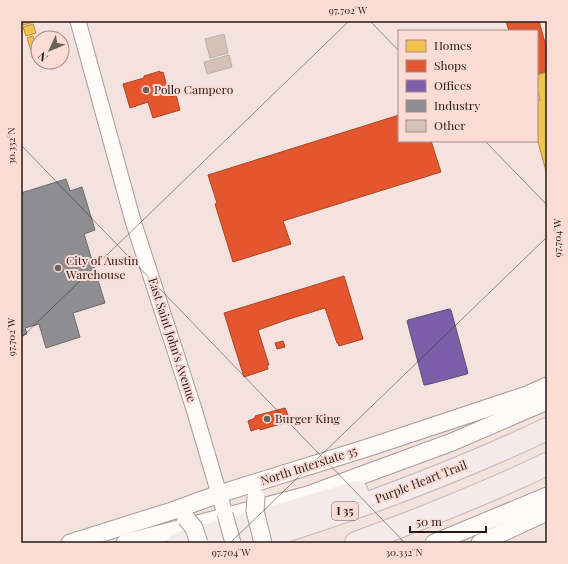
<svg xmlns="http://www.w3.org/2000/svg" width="568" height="564" viewBox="0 0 568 564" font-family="'Playfair Display',serif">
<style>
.homes{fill:#f2c14e;stroke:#b48f3e}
.shops{fill:#e4572e;stroke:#aa4527}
.offices{fill:#7b5ea7;stroke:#614a7c}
.industry{fill:#8d8d92;stroke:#6e6a6d}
.building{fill:#d4c2b6;stroke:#baafa9}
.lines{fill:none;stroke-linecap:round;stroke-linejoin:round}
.tertiary-casing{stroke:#a89c98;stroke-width:17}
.secondary-casing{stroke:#a89c98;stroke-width:19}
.motorway-casing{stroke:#c6b6b5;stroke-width:24}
.tertiary{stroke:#fdfbfa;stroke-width:15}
.secondary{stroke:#fdfbfa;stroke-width:17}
.motorway{stroke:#f5eaeb;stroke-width:22}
.tertiary-bridge-casing{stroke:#a89c98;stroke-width:17;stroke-linecap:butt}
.secondary-bridge-casing{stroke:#a89c98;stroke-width:19;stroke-linecap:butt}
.tertiary-bridge{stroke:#fdfbfa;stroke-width:15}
.secondary-bridge{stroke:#fdfbfa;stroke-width:17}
.ticks{fill:none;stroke:#241a17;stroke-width:1;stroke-opacity:0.45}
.poi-dot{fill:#6c605c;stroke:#fbdcd5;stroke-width:1.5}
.labels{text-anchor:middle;stroke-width:4;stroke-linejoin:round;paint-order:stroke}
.shield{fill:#fbdcd5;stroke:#645450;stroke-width:1}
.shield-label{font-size:11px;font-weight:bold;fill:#241a17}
.poi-label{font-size:12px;fill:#241a17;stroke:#fbdcd5;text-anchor:start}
.street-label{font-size:12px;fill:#241a17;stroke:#fbdcd5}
.neatline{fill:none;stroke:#241a17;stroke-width:1.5}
.ticks-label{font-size:10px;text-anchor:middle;fill:#241a17}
</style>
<rect width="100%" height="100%" fill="#f3e2dd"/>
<g class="homes">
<polygon points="22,21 38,21 23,25"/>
<polygon points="33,24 36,33 26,36 23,27"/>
<polygon points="33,36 38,51 37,52 38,56 33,57 27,38"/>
<polygon points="547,72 547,175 537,138 537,101 540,100 537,88 537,75"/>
</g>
<g class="shops">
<polygon points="506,21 539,21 547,50 547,71 537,74 537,31 509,31"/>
<polygon points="160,71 160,73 163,72 170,97 176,95 180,110 153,118 148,102 130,108 123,84 144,78 144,76"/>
<polygon points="399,115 399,141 431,141 441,172 283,221 291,244 233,262 215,204 217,203 208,175"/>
<polygon points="344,276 363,339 339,346 338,343 337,343 325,308 289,319 258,330 269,365 267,365 268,369 244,377 224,313"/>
<polygon points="283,341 285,347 277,349 275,343"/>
<polygon points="285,408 288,415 282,417 284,423 260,430 260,428 251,431 248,421 255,418 255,416"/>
</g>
<polygon class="offices" points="449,309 451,310 468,373 467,374 426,385 424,385 407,321 408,320"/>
<polygon class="industry" points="66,179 70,191 82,187 95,230 84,234 105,303 73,313 80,337 46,348 39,324 25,328 27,334 21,336 21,193"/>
<g class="building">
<polygon points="224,34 228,53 210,58 205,39"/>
<polygon points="229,55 232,67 207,74 204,62"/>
</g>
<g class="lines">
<g class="tertiary-casing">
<polyline id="tertiary" points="78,21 133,221 194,409 225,514"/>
</g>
<g class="secondary-casing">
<g id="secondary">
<polyline points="70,543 172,511 219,494 370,447 527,395 547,386"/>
<polyline points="125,543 308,495 452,442 547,401"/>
<polyline points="434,543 547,496"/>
<polyline points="480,543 547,512"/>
</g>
</g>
<g class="motorway-casing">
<g id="motorway">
<polyline points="179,543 283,514 357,492"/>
<path d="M 247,543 C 349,512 450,475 547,429"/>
<path d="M 356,543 C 421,519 485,494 547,464"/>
</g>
</g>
<use href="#tertiary" class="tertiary"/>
<use href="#secondary" class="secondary"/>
<use href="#motorway" class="motorway"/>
<g class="tertiary-bridge-casing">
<polyline id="tertiary-bridge" points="225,514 233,543"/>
</g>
<g class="secondary-bridge-casing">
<g id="secondary-bridge">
<polyline points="256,497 255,511 263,543"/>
<polyline points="186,518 194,528 199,543"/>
</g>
</g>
<use href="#tertiary-bridge" class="tertiary-bridge"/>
<use href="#secondary-bridge" class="secondary-bridge"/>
</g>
<path class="ticks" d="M 370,21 L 399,51M 485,141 L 547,205M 21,145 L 405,543M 21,338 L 349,21M 230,543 L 547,237"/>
<g class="poi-dot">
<circle cx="146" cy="90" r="4"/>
<circle cx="58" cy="268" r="4"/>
<circle cx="267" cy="419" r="4"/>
</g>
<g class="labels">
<rect class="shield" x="332" y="502" width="26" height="18" rx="3"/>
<g class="shield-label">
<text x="345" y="515">I 35</text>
</g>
<g class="poi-label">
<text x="154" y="94">Pollo Campero</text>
<text x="66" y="265">City of Austin<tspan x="66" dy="14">Warehouse</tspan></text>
<text x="275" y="423">Burger King</text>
</g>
<g class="street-label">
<text transform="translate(172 340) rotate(72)" y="4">East Saint John's Avenue</text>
<text transform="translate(309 466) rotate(-18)" y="4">North Interstate 35</text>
<text transform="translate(421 482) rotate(-21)" y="4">Purple Heart Trail</text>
</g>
</g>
<rect width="568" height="564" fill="none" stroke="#fbdcd5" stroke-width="44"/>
<rect x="398" y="30" width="140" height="112" fill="#fbdcd5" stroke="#a58e89"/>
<rect x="406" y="40" width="20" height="12" fill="#f2c14e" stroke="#a58e89"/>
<text x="434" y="50" font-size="12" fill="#241a17">Homes</text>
<rect x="406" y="60" width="20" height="12" fill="#e4572e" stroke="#a58e89"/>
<text x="434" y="70" font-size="12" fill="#241a17">Shops</text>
<rect x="406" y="80" width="20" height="12" fill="#7b5ea7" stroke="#a58e89"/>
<text x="434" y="90" font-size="12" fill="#241a17">Offices</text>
<rect x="406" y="100" width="20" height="12" fill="#8d8d92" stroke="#a58e89"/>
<text x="434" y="110" font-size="12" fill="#241a17">Industry</text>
<rect x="406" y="120" width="20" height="12" fill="#d4c2b6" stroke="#a58e89"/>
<text x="434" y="130" font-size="12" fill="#241a17">Other</text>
<g transform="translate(50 50) rotate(226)"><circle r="19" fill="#fbdcd5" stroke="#a58e89"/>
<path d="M0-3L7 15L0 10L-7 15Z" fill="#6c605c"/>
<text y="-6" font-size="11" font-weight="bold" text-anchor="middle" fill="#241a17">N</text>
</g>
<path d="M410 526v6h76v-6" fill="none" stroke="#241a17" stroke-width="2"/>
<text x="416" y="526" font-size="12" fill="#241a17" stroke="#fbdcd5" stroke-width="3" paint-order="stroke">50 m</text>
<rect x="22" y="22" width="524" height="520" class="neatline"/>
<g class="ticks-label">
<text x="348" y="14">97.702°W</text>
<text transform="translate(11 146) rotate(-90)" y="4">30.332°N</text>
<text transform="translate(557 238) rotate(-90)" y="4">97.704°W</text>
<text transform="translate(11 337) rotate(-90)" y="4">97.702°W</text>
<text x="231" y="556">97.704°W</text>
<text x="404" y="556">30.332°N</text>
</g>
</svg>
